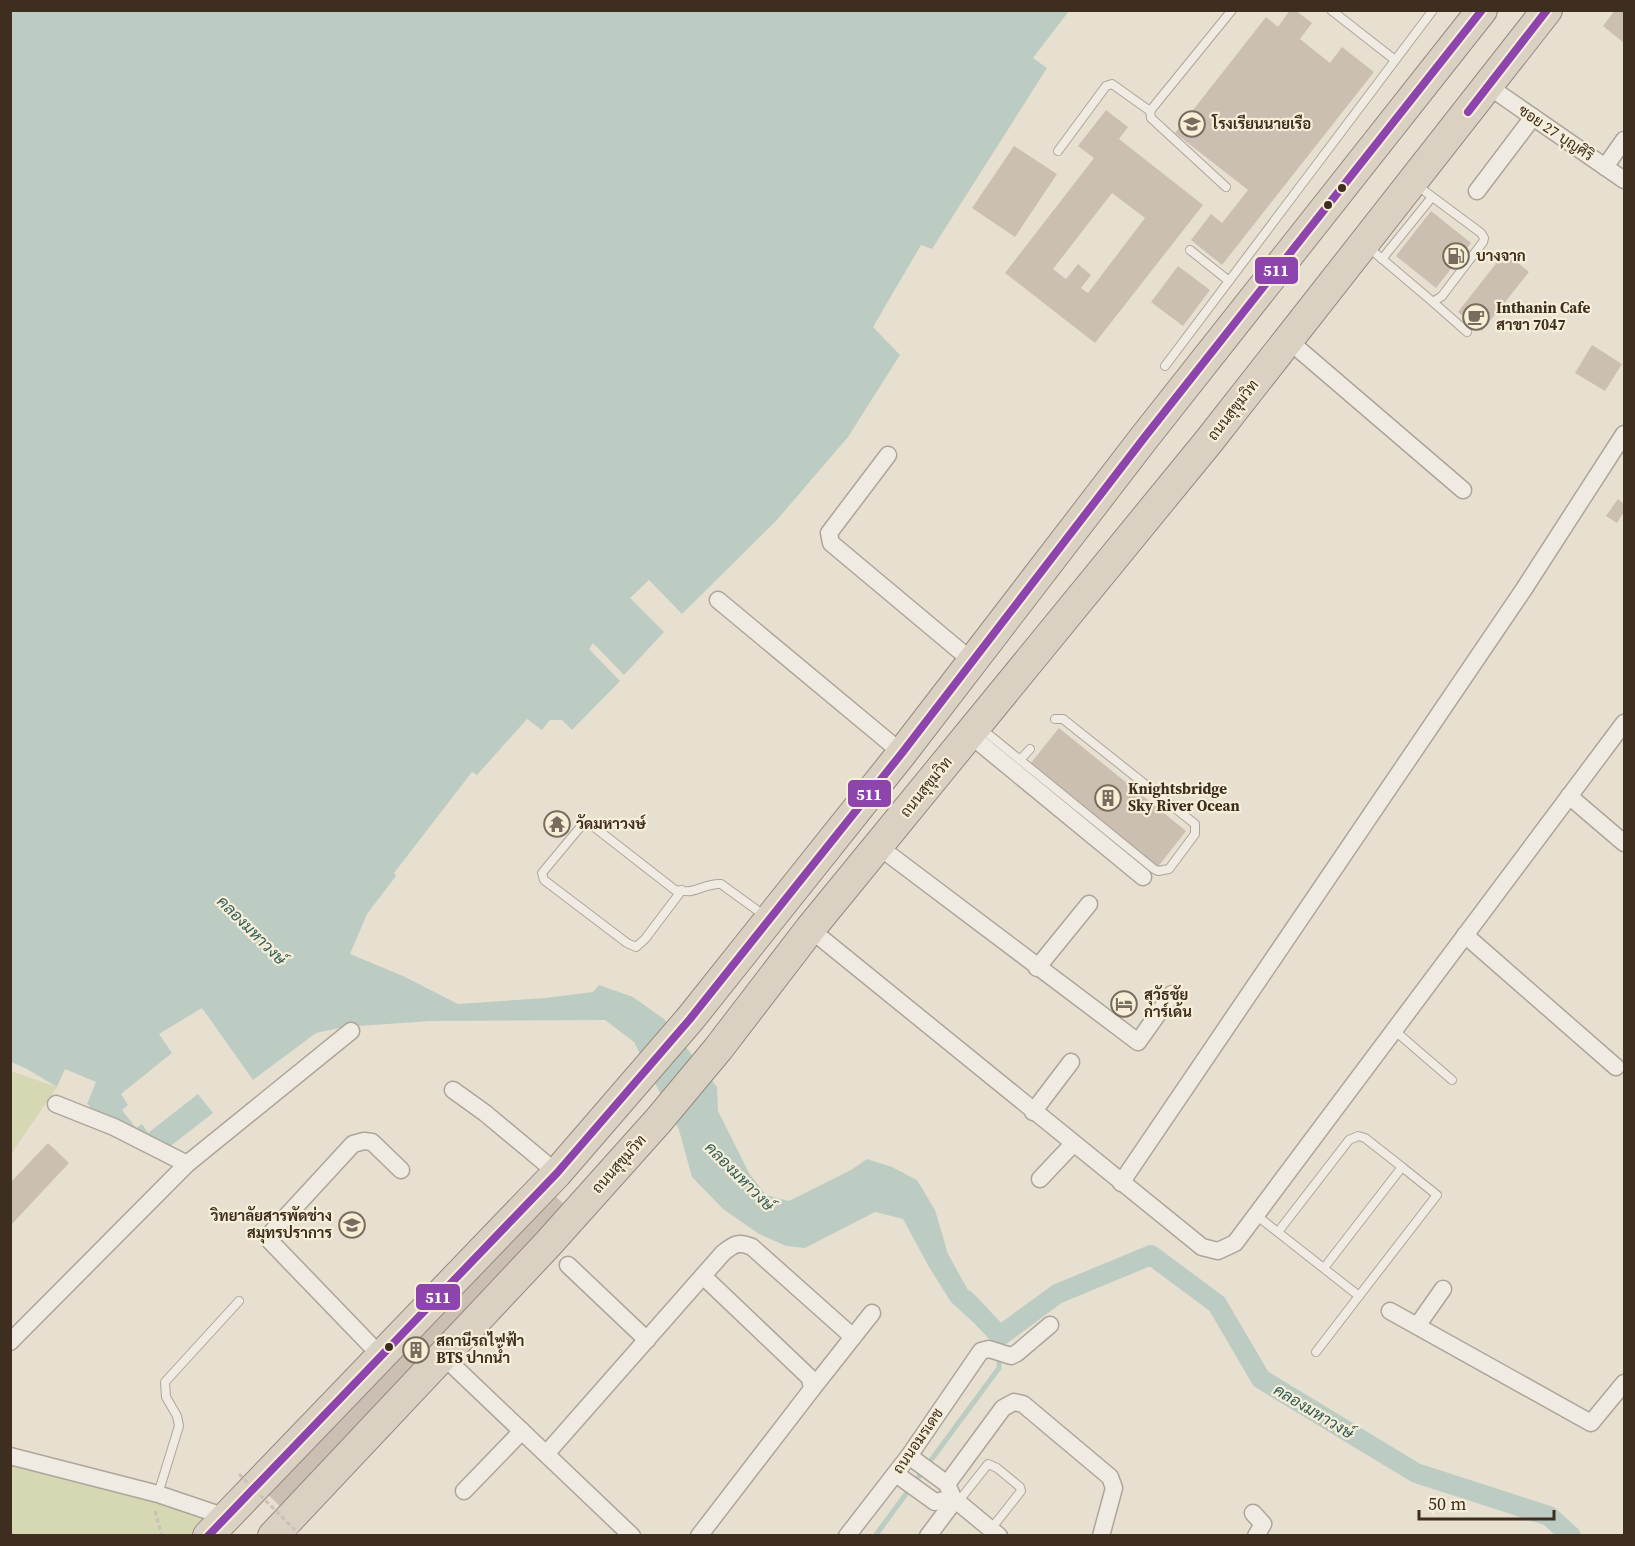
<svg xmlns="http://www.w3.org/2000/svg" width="1635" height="1546" viewBox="0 0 1635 1546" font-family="'Source Serif 4',Sarabun,serif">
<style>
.green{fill:#d6d7b3}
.water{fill:#bcccc2}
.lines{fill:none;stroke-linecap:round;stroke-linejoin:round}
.stream{stroke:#bcccc2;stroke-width:5}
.canal{stroke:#bcccc2;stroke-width:20}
.building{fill:#cbbfb2;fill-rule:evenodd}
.lane-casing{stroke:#ada599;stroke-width:10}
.street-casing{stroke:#ada599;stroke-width:19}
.highway-casing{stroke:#928b80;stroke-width:32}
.path{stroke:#c8c2b9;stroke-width:3;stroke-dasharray:4.5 3;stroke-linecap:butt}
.lane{stroke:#efebe3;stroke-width:8}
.street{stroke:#efebe3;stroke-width:16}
.highway{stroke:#dad1c2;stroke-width:30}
.path-bridge{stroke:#c8c2b9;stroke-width:3;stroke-dasharray:4.5 3;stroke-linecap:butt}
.bus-1-casing{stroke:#f7eed8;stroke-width:12}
.bus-1{stroke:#8e44ad;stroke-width:8}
.bus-dot{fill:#3d2e20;stroke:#f7eed8;stroke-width:2}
.labels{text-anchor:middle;stroke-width:4.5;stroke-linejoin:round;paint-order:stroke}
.poi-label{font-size:15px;font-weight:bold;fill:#3d2e20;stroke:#f7eed8;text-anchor:start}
.street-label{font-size:15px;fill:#3d2e20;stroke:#f7eed8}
.water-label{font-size:16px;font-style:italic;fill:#2f5d5a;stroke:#f7eed8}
.line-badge{stroke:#f7eed8;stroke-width:2}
.badge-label{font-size:16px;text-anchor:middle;font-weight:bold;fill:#fff}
</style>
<rect width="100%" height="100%" fill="#e7e0d1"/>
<g class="green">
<polygon points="11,1071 57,1087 11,1154 10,1071"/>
<polygon points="10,1456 226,1517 208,1535 11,1535"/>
</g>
<polygon class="water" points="10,11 1069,11 1033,58 1047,68 932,249 921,245 873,327 900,355 848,437 776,521 682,614 649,580 630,598 664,632 624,675 593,643 589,649 620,681 572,730 562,720 550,720 542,730 527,719 477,775 472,772 394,873 396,876 367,914 350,954 403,976 458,1004 545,998 593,992 599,985 633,997 664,1019 717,1087 718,1111 749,1173 766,1195 789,1201 851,1170 867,1159 892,1167 917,1180 935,1210 948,1254 984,1319 974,1323 951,1302 929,1267 903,1219 875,1212 805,1248 786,1246 759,1234 723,1209 692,1177 679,1130 634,1042 605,1020 431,1021 344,1027 316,1033 253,1080 202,1008 159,1034 172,1053 121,1094 128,1105 122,1110 136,1128 142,1124 148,1133 198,1094 213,1113 168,1148 86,1112 90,1106 87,1104 96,1082 65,1069 57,1087 27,1069 11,1062"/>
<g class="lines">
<polyline class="stream" points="875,1536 999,1368 1000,1336"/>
<polyline class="canal" points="966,1300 1000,1336 1057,1294 1151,1255 1217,1304 1261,1379 1416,1473 1549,1516 1571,1536"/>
</g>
<g class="building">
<polygon points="1290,10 1295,10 1312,23 1300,39 1330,63 1342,47 1374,72 1222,265 1191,240 1211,214 1222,223 1248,190 1175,133 1266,17 1278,27"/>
<polygon points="1615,10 1624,10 1624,43 1603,26"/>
<path d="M 1106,110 L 1128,127 L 1119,139 L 1203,205 L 1095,343 L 1005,273 L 1094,158 L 1078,146 ZM 1112,193 L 1145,218 L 1088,293 L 1081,288 L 1091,275 L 1078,264 L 1066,279 L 1053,269 Z"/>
<polygon points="1014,146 1057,174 1015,237 972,208"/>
<polygon points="1431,211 1471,243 1436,288 1396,256"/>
<polygon points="1505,252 1529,272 1482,331 1458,312"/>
<polygon points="1178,266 1210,290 1183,326 1151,302"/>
<polygon points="1592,345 1622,364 1605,391 1575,373"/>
<polygon points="1618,499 1624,504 1624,512 1617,523 1606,516"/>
<polygon points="1059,728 1186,831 1157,868 1030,764"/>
<polygon points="48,1143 69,1163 10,1226 10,1183"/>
<polygon points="533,1175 586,1225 299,1525 247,1474"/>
</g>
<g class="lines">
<g class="lane-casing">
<g id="lane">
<polyline points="1331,10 1395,60"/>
<polyline points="1058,151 1106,86 1112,84 1150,111"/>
<polyline points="1226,187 1151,118 1150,111 1232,10"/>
<polyline points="1368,247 1433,302 1442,296 1483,242 1484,238 1481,233 1415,184"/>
<polyline points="1190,250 1229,281"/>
<polyline points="1382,259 1432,197"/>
<polyline points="1433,302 1467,332"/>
<polyline points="1165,366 1433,10"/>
<polyline points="982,729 1154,869 1158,871 1169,869 1195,834 1195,824 1063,719 1055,719"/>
<polyline points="1020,760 1030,749"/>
<path d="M 682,890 L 645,939 L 636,947 L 627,943 L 544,880 L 542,873 L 582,825 L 589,823 L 675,890 C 680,890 686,892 691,891 C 701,889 710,883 721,884 L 765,916"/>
<polyline points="1394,1030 1452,1080"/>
<path d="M 1256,1215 C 1290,1242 1325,1269 1359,1296 L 1437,1195 L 1402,1167 L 1324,1268"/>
<polyline points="1278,1232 1349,1140 1358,1136 1365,1138 1402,1167"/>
<polyline points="1316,1352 1359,1296"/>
<polyline points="158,1494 179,1426 177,1416 166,1397 165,1382 239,1301"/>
<polyline points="958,1502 988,1464 997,1468 1020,1487 1021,1491 991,1529"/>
</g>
</g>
<g class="street-casing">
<g id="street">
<polyline points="1488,86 1624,180"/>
<polyline points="1605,167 1624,140"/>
<polyline points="1477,191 1533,117"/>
<polyline points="1288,340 1463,490"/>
<polyline points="888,455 829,533 831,543 972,661"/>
<polyline points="718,600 902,753"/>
<polyline points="969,734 1143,877"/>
<polyline points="1569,796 1624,843"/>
<polyline points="878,846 1138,1042 1172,994"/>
<polyline points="810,929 1202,1247 1218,1251 1235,1243 1624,723"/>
<polyline points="1465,935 1616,1067"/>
<polyline points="1037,968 1089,904"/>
<polyline points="453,1090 485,1113 557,1173"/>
<polyline points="56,1104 114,1127 187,1164"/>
<polyline points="1033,1112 1071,1062"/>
<polyline points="1040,1179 1073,1144"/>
<polyline points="1121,1183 1524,589 1624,434"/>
<polyline points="568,1265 647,1340"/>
<polyline points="1390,1311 1591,1423 1624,1383"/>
<polyline points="1417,1326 1443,1289"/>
<polyline points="10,1342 187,1164 351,1031"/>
<polyline points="380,1355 270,1241 271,1233 353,1144 364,1141 372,1142 401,1170"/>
<polyline points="442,1355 632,1536"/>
<polyline points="812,1389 872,1313"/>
<path d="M 546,1454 L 723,1253 C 734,1244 739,1241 752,1247 L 853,1337"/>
<polyline points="10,1456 158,1494 226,1517"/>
<polyline points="896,1474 935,1502 953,1498 947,1484 909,1456"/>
<polyline points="947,1484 1003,1408 1014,1402 1023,1404 1110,1477 1114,1488 1101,1536"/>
<polyline points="464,1491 522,1431"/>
<polyline points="953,1498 999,1536"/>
<polyline points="1253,1513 1263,1524 1256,1536"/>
<polyline points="699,1536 812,1389 810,1378 703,1276"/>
<polyline points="847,1536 909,1456 981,1351 989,1349 1011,1356 1017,1353 1050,1325"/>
<polyline points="928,1536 955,1500"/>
</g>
</g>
<g class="highway-casing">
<g id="highway">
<polyline points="208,1536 557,1173 690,1019 902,753 1144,438 1482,10"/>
<polyline points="273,1536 547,1245 658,1121 718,1049 810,929 1209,441 1547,10"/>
</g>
</g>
<polyline class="path" points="155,1511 162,1536"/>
<use href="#lane" class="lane"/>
<use href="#street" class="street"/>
<use href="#highway" class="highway"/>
<polyline class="path-bridge" points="239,1474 298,1533"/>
<g class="bus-1-casing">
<g id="bus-1">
<polyline points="1468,112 1547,10"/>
<polyline points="208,1536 557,1173 690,1019 902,753 1144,438 1482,10"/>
</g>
</g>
<use href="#bus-1" class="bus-1"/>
</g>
<defs>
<g id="university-ring" transform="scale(1.35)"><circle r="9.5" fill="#f7eed8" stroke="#786c5e" stroke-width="1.5"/><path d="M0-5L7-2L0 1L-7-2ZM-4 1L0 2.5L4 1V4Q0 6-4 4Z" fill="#786c5e"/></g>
<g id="fuel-ring" transform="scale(1.35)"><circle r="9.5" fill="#f7eed8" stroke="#786c5e" stroke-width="1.5"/><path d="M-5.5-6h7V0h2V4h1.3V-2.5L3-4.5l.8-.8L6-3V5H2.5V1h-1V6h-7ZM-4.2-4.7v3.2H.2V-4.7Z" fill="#786c5e"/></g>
<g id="cafe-ring" transform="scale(1.35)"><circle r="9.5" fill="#f7eed8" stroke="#786c5e" stroke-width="1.5"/><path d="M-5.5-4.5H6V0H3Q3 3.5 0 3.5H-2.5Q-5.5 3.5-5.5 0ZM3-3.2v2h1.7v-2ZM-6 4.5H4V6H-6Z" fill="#786c5e"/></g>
<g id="building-ring" transform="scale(1.35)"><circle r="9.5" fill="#f7eed8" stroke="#786c5e" stroke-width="1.5"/><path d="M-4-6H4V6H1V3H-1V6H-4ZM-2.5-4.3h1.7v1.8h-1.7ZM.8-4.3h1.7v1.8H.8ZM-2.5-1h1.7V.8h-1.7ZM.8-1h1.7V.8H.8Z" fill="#786c5e"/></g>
<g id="temple-ring" transform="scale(1.35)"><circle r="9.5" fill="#f7eed8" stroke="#786c5e" stroke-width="1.5"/><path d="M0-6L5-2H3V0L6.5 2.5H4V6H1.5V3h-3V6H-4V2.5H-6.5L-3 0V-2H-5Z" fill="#786c5e"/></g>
<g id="hotel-ring" transform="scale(1.35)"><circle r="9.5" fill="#f7eed8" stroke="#786c5e" stroke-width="1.5"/><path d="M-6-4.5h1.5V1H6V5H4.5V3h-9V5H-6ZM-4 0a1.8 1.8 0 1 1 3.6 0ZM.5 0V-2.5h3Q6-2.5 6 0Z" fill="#786c5e"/></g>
</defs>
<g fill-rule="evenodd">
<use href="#university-ring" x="1192" y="124"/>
<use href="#fuel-ring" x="1456" y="256"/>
<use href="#cafe-ring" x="1476" y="317"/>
<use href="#building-ring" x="1108" y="798"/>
<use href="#temple-ring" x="557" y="824"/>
<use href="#hotel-ring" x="1124" y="1004"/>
<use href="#university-ring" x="352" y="1225"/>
<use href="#building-ring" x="416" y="1350"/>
</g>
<g class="bus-dot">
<circle cx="1342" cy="188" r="5"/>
<circle cx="1328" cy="205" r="5"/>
<circle cx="389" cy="1347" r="5"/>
</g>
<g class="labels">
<g class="poi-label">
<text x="1212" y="129">โรงเรียนนายเรือ</text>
<text x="1476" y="261">บางจาก</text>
<text x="1496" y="313">Inthanin Cafe<tspan x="1496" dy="17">สาขา 7047</tspan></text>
<text x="1128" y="794">Knightsbridge<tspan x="1128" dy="17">Sky River Ocean</tspan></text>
<text x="576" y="829">วัดมหาวงษ์</text>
<text x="1144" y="1000">สุวัธชัย<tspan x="1144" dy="17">การ์เด้น</tspan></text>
<text x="332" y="1221" text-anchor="end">วิทยาลัยสารพัดช่าง<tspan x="332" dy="17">สมุทรปราการ</tspan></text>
<text x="436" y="1346">สถานีรถไฟฟ้า<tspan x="436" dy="17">BTS ปากน้ำ</tspan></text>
</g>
<g class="street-label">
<text transform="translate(1556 133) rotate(34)" y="5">ซอย 27 บุญศิริ</text>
<text transform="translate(1233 410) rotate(-52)" y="5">ถนนสุขุมวิท</text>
<text transform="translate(926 787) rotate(-51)" y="5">ถนนสุขุมวิท</text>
<text transform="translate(619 1164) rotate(-48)" y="5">ถนนสุขุมวิท</text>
<text transform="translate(918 1441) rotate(-55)" y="5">ถนนอมรเดช</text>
</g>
<g class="water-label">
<text transform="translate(252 930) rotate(45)" y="6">คลองมหาวงษ์</text>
<text transform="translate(740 1176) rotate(45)" y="6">คลองมหาวงษ์</text>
<text transform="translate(1314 1411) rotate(31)" y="6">คลองมหาวงษ์</text>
</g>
</g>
<g class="line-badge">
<rect x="1254" y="256" width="45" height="29" rx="6" fill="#8e44ad"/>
<rect x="847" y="779" width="45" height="29" rx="6" fill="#8e44ad"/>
<rect x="415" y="1283" width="46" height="28" rx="6" fill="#8e44ad"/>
</g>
<g class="badge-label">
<text x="1276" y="276">511</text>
<text x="869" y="800">511</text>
<text x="438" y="1303">511</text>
</g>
<rect width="1635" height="1546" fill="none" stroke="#3d2e20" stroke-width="24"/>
<path d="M1419 1510v9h135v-9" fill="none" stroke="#3d2e20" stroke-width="3"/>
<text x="1428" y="1510" font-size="18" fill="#3d2e20" stroke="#f7eed8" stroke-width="4.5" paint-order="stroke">50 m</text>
</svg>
